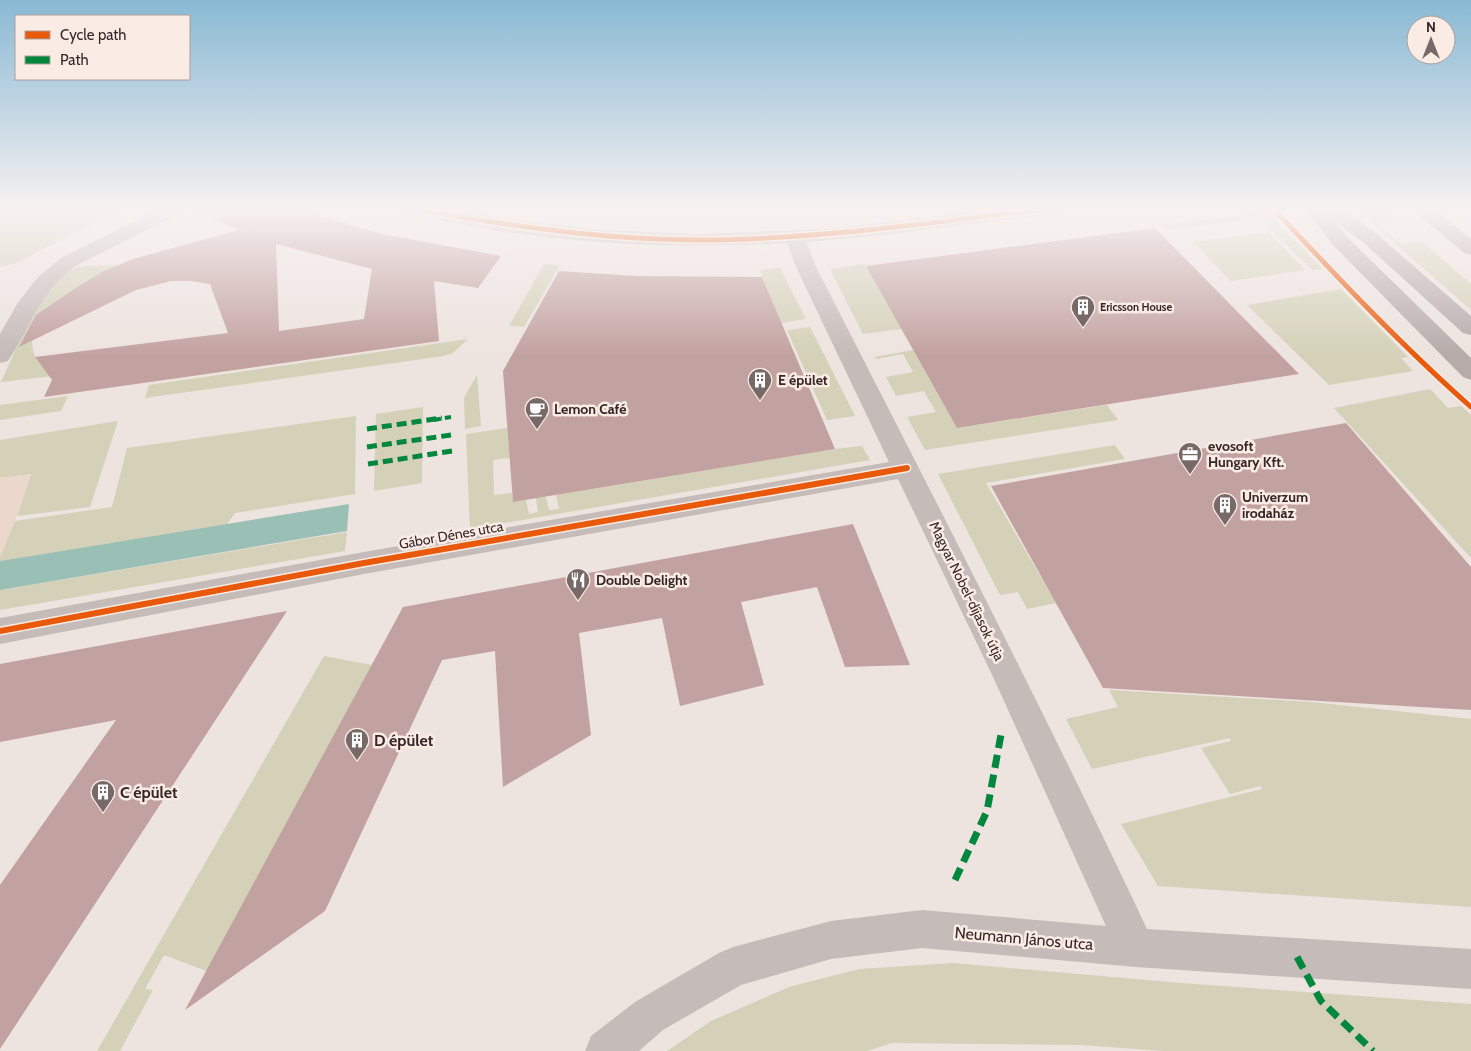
<svg xmlns="http://www.w3.org/2000/svg" width="1471" height="1051" viewBox="0 0 1471 1051" font-family="Cabin,sans-serif">
<style>
.green{fill:#d4d1b8}
.plaza{fill:#ecd7cd}
.water{fill:#9ac0b6}
.building{fill:#c2a2a0;fill-rule:evenodd}
.lines{fill:none;stroke-linecap:round;stroke-linejoin:round}
.street{fill:#c5bbb8;fill-rule:evenodd}
.secondary{fill:#b6aba9;fill-rule:evenodd}
.quiet-far2{stroke:#00873e;stroke-width:4;stroke-dasharray:8 4;stroke-linecap:butt}
.quiet-far1{stroke:#00873e;stroke-width:5;stroke-dasharray:10 5;stroke-linecap:butt}
.quiet{stroke:#00873e;stroke-width:7;stroke-dasharray:13 7;stroke-linecap:butt}
.cycleway-far1-casing{stroke:#faece5;stroke-width:8}
.cycleway-casing{stroke:#faece5;stroke-width:9}
.cycleway-far1{stroke:#e8590c;stroke-width:5}
.cycleway{stroke:#e8590c;stroke-width:6}
.labels{text-anchor:middle;stroke-width:5;stroke-linejoin:round;paint-order:stroke}
.far-poi-label{font-size:11px;font-weight:bold;fill:#362726;stroke:#faece5;text-anchor:start}
.poi-label{font-size:14px;font-weight:bold;fill:#362726;stroke:#faece5;text-anchor:start}
.street-label{font-size:14px;fill:#362726;stroke:#faece5}
.near-poi-label{font-size:16px;font-weight:bold;fill:#362726;stroke:#faece5;text-anchor:start}
.near-street-label{font-size:16px;fill:#362726;stroke:#faece5}
</style>
<rect width="100%" height="100%" fill="#ede3df"/>
<g class="green">
<polygon points="0,208 124,208 14,264 0,267"/>
<polygon points="1355,208 1379,208 1397,223 1378,225 1401,244 1422,242 1471,284 1471,310"/>
<polygon points="1266,212 1323,269 1312,270 1260,218 1168,229 1163,225"/>
<polygon points="1268,232 1305,270 1231,281 1193,242"/>
<polygon points="544,264 560,265 524,327 509,326"/>
<polygon points="865,264 866,266 902,329 863,334 831,271 832,269"/>
<path d="M 119,265 C 89,277 13,318 37,360 C 41,367 47,371 53,376 L 1,382 C 17,349 39,284 72,269 C 82,264 107,266 119,265 Z"/>
<polygon points="780,268 806,319 781,323 760,270"/>
<polygon points="1341,289 1408,357 1401,358 1413,371 1329,385 1247,305"/>
<polygon points="810,327 855,416 827,420 787,330"/>
<polygon points="468,339 453,353 444,356 145,398 149,385"/>
<polygon points="913,350 957,428 1107,405 1118,420 925,450 907,417 936,412 924,391 896,396 886,377 913,372 903,354 876,359 875,357"/>
<polygon points="477,375 481,426 465,429 464,398"/>
<polygon points="1430,389 1448,408 1461,406 1471,415 1471,558 1334,408"/>
<polygon points="68,396 61,411 0,420 0,405"/>
<polygon points="423,407 422,483 374,491 376,414"/>
<polygon points="356,416 355,494 235,513 227,524 0,561 0,556 15,521 112,507 127,448"/>
<polygon points="118,421 90,507 17,516 31,474 0,478 0,440"/>
<polygon points="507,428 510,458 493,460 494,495 512,493 513,502 526,500 529,514 538,512 536,498 546,497 549,510 559,509 556,495 835,449 862,446 870,460 470,529 466,434"/>
<polygon points="1115,445 1125,459 986,483 1056,603 1027,609 1018,592 1000,595 938,474"/>
<polygon points="347,532 345,551 0,610 0,590"/>
<polygon points="324,656 372,665 207,971 164,955 145,989 153,990 120,1051 97,1051"/>
<polygon points="1109,690 1312,702 1471,719 1471,907 1158,886 1121,824 1262,789 1260,786 1230,794 1201,748 1231,741 1230,738 1092,769 1066,719 1118,707"/>
<polygon points="953,963 1181,983 1471,1004 1471,1051 1164,1051 1081,1045 892,1043 867,1051 667,1051 711,1021 789,987 859,969"/>
</g>
<polygon class="plaza" points="31,474 15,521 0,556 0,478"/>
<polygon class="water" points="349,504 347,531 0,590 0,561"/>
<g class="building">
<path d="M 189,208 L 294,208 L 382,234 L 501,256 L 478,288 L 434,281 L 439,341 L 44,397 L 52,380 L 35,357 L 228,333 L 210,284 L 191,281 L 171,281 L 136,290 L 19,347 L 36,315 L 77,287 L 102,272 L 133,259 L 239,230 ZM 276,244 L 372,269 L 364,319 L 279,331 Z"/>
<polygon points="1155,228 1299,374 957,428 866,266"/>
<polygon points="559,271 635,276 762,277 835,449 513,502 503,371"/>
<polygon points="1346,423 1471,567 1471,710 1103,688 991,486"/>
<polygon points="853,524 910,665 845,667 817,587 741,602 764,685 680,706 662,618 579,633 591,735 503,787 495,651 442,660 325,911 185,1010 403,607"/>
<polygon points="287,611 0,1049 0,885 116,720 0,742 0,664"/>
</g>
<g class="lines">
<g class="street">
<path d="M 161,208 L 185,208 L 183,212 L 75,266 C 38,295 32,324 8,361 L 0,363 L 0,334 L 17,304 L 38,277 L 61,258 Z"/>
<path d="M 403,208 L 442,208 L 506,219 L 602,230 L 698,234 L 827,229 L 1006,208 L 1062,208 L 1060,212 L 1053,214 L 892,234 L 806,242 L 817,269 C 929,488 1042,706 1147,929 L 1471,949 L 1471,989 L 1136,967 L 922,948 L 831,959 L 741,985 L 663,1030 L 639,1051 L 585,1051 L 591,1036 L 635,1002 L 719,953 L 733,947 L 831,921 L 922,910 L 1106,926 L 994,679 L 898,479 L 364,574 L 0,644 L 0,618 L 364,552 L 889,462 L 797,269 L 787,243 C 660,250 529,243 405,212 Z"/>
</g>
<g class="secondary">
<polygon points="1305,208 1342,208 1378,235 1471,316 1471,335 1463,333 1364,243 1333,220 1347,237 1471,358 1471,380 1463,377 1333,245"/>
<polygon points="1411,208 1432,208 1471,239 1471,255 1464,253"/>
</g>
<polyline class="quiet-far2" points="433,420 451,417"/>
<g class="quiet-far1">
<polyline points="367,429 442,418"/>
<polyline points="367,447 451,435"/>
<polyline points="368,464 452,451"/>
</g>
<g class="quiet">
<polyline points="955,880 987,811 1002,729"/>
<polyline points="1297,957 1321,1001 1373,1051"/>
</g>
<g class="cycleway-far1-casing">
<g id="cycleway-far1">
<path d="M 412,208 C 522,229 635,244 747,239 C 850,235 951,220 1053,208"/>
<path d="M 1273,208 C 1337,277 1401,345 1471,407"/>
</g>
</g>
<g class="cycleway-casing">
<polyline id="cycleway" points="0,631 364,563 907,468"/>
</g>
<use href="#cycleway-far1" class="cycleway-far1"/>
<use href="#cycleway" class="cycleway"/>
</g>
<linearGradient id="sky" x2="0" y2="1"><stop stop-color="#89b9d4"/><stop offset="0.59" stop-color="#f7f2f1"/><stop offset="1" stop-color="#f7f2f1" stop-opacity="0"/></linearGradient>
<rect width="1471" height="355" fill="url(#sky)"/>
<defs>
<g id="building-pin" transform="scale(1.25)"><path d="M0 17L-7.5 6A9.5 9.5 0 1 1 7.5 6Z" fill="#766967" stroke="#faece5"/><path d="M-4-6H4V6H1V3H-1V6H-4ZM-2.5-4.3h1.7v1.8h-1.7ZM.8-4.3h1.7v1.8H.8ZM-2.5-1h1.7V.8h-1.7ZM.8-1h1.7V.8H.8Z" fill="#fff"/></g>
<g id="cafe-pin" transform="scale(1.25)"><path d="M0 17L-7.5 6A9.5 9.5 0 1 1 7.5 6Z" fill="#766967" stroke="#faece5"/><path d="M-5.5-4.5H6V0H3Q3 3.5 0 3.5H-2.5Q-5.5 3.5-5.5 0ZM3-3.2v2h1.7v-2ZM-6 4.5H4V6H-6Z" fill="#fff"/></g>
<g id="office-pin" transform="scale(1.25)"><path d="M0 17L-7.5 6A9.5 9.5 0 1 1 7.5 6Z" fill="#766967" stroke="#faece5"/><path d="M-6-3h4V-5.5h4V-3h4V5H-6ZM-1-4.5V-3h2v-1.5ZM-6 0V1H6V0Z" fill="#fff"/></g>
<g id="restaurant-pin" transform="scale(1.25)"><path d="M0 17L-7.5 6A9.5 9.5 0 1 1 7.5 6Z" fill="#766967" stroke="#faece5"/><path d="M-5-6h1v4h1v-4h1v4h1v-4h1v5L-1.5 .5V6h-2V.5L-5-1ZM5-6V6H3V1.5H1.5Q1.5-4 5-6Z" fill="#fff"/></g>
</defs>
<g fill-rule="evenodd">
<use href="#building-pin" x="1083" y="307"/>
<use href="#building-pin" x="760" y="380"/>
<use href="#cafe-pin" x="537" y="409"/>
<use href="#office-pin" x="1190" y="454"/>
<use href="#building-pin" x="1225" y="505"/>
<use href="#restaurant-pin" x="578" y="580"/>
<use href="#building-pin" x="357" y="740"/>
<use href="#building-pin" x="103" y="792"/>
</g>
<g class="labels">
<g class="far-poi-label">
<text x="1100" y="311">Ericsson House</text>
</g>
<g class="poi-label">
<text x="778" y="385">E épület</text>
<text x="554" y="414">Lemon Café</text>
<text x="1208" y="451">evosoft<tspan x="1208" dy="16">Hungary Kft.</tspan></text>
<text x="1242" y="502">Univerzum<tspan x="1242" dy="16">irodaház</tspan></text>
<text x="596" y="585">Double Delight</text>
</g>
<g class="street-label">
<text transform="translate(451 535) rotate(-10)" y="5">Gábor Dénes utca</text>
<text transform="translate(967 591) rotate(64)" y="5">Magyar Nobel-díjasok útja</text>
</g>
<g class="near-poi-label">
<text x="374" y="746">D épület</text>
<text x="120" y="798">C épület</text>
</g>
<g class="near-street-label">
<text transform="translate(1024 938) rotate(5)" y="6">Neumann János utca</text>
</g>
</g>
<rect x="15" y="15" width="175" height="65" fill="#faece5" stroke="#ac9d99"/>
<rect x="25" y="31" width="25" height="8" fill="#e8590c" stroke="#ac9d99"/>
<text x="60" y="40" font-size="15" fill="#362726">Cycle path</text>
<rect x="25" y="56" width="25" height="8" fill="#00873e" stroke="#ac9d99"/>
<text x="60" y="65" font-size="15" fill="#362726">Path</text>
<g transform="translate(1431 40)"><circle r="24" fill="#faece5" stroke="#ac9d99"/>
<path d="M0-4L9 19L0 12L-9 19Z" fill="#766967"/>
<text y="-8" font-size="14" font-weight="bold" text-anchor="middle" fill="#362726">N</text>
</g>
</svg>
